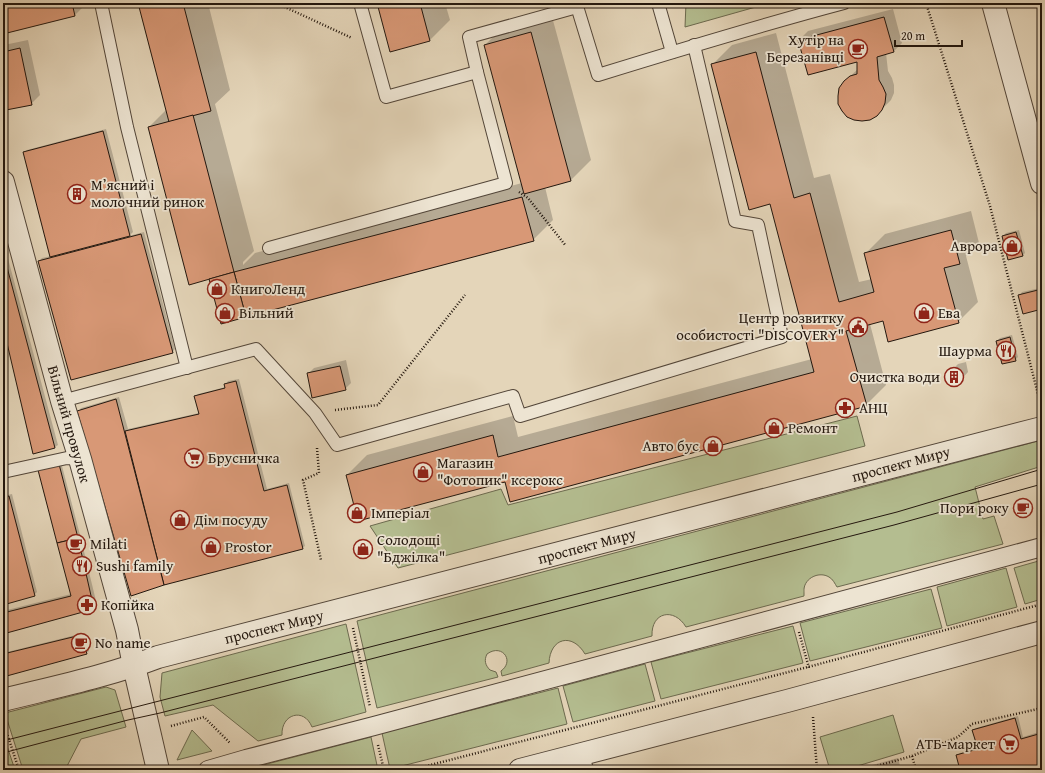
<svg xmlns="http://www.w3.org/2000/svg" width="1045" height="773" viewBox="0 0 1045 773" font-family="'Gentium Book Plus',serif">
<style>
.green{fill:#b4bd90;stroke:#6c6a4f}
.shadow{fill:#0003}
.building{fill:#d89876;stroke:#23170e}
.lines{fill:none;stroke-linecap:round;stroke-linejoin:round}
.service-casing{stroke:#534639;stroke-width:14}
.pedestrian-casing{stroke:#534639;stroke-width:20}
.minor-casing{stroke:#534639;stroke-width:24}
.tertiary-casing{stroke:#534639;stroke-width:24}
.path{stroke:#23170e;stroke-width:2.5;stroke-dasharray:1 2;stroke-linecap:butt}
.service{stroke:#ede4d2;stroke-width:12}
.pedestrian{stroke:#ede4d2;stroke-width:18}
.minor{stroke:#ede4d2;stroke-width:22}
.tertiary{stroke:#ede4d2;stroke-width:22}
.tram{stroke:#23170e;stroke-width:1}
.labels{text-anchor:middle;stroke-width:3.5;stroke-linejoin:round;paint-order:stroke}
.poi-label{font-size:15px;fill:#23170e;stroke:#ede4d2;text-anchor:start}
.street-label{font-size:15px;fill:#23170e;stroke:#ede4d2}
</style>
<rect width="100%" height="100%" fill="#e4d5b9"/>
<filter id="stains"><feTurbulence type="fractalNoise" baseFrequency=".005" numOctaves="4"/><feColorMatrix values="0 0 0 0 .2 0 0 0 0 .09 0 0 0 0 .02 0 0 0 .5 -.17"/></filter>
<radialGradient id="worn" r=".72"><stop offset=".6" stop-color="#630" stop-opacity="0"/><stop offset="1" stop-color="#630" stop-opacity=".3"/></radialGradient>
<g class="green">
<polygon points="686,3 770,3 685,27"/>
<polygon points="857,416 865,446 398,568 370,526 501,489 508,505"/>
<path d="M 1042,440 L 1042,466 L 975,487 L 983,519 L 994,516 L 1003,544 L 837,587 C 835,584 833,579 829,577 C 819,571 805,578 804,589 C 804,590 804,596 804,596 L 686,627 C 674,607 651,612 652,636 L 585,654 C 572,632 550,638 549,663 L 502,676 L 501,671 C 515,661 502,643 487,654 C 484,660 485,665 490,670 L 496,672 L 498,677 L 377,708 L 357,621 Z"/>
<polygon points="1042,560 1042,599 1025,604 1014,568"/>
<polygon points="1006,568 1017,607 947,626 937,587"/>
<polygon points="931,589 942,628 810,661 800,623"/>
<path d="M 346,624 L 366,712 L 312,727 C 304,707 281,714 282,735 L 258,741 L 213,705 L 165,716 L 160,697 L 162,673 Z"/>
<polygon points="793,626 803,663 661,699 651,662"/>
<polygon points="645,664 655,701 573,722 563,686"/>
<polygon points="106,687 115,690 126,727 81,739 65,770 23,770 5,713"/>
<polygon points="558,688 567,724 390,769 382,733"/>
<polygon points="893,715 904,752 844,770 830,770 820,737"/>
<polygon points="192,730 212,751 177,760"/>
<polygon points="3,734 15,770 3,770"/>
<polygon points="371,737 378,770 244,770"/>
</g>
<g class="shadow">
<polygon points="3,3 83,3 84,6 75,15 3,33"/>
<polygon points="139,3 208,3 230,90 215,104 254,251 243,262 243,265 255,253 522,183 485,45 505,25 551,13 591,160 571,180 545,187 553,220 533,240 210,278 149,127 167,109"/>
<polygon points="378,3 445,3 450,20 430,40"/>
<polygon points="893,9 902,43 893,52 886,53 888,71 892,78 894,85 894,93 891,100 876,115 844,82 858,69 858,61 799,40 808,31"/>
<polygon points="776,33 814,178 830,174 859,282 872,279 865,254 885,234 971,211 979,243 966,256 978,302 958,322 884,320 870,324 886,385 866,405 506,481 347,475 367,455 513,416 518,437 812,359 770,203 712,65 732,45"/>
<polygon points="28,40 40,95 31,104 3,90 3,46 4,45"/>
<polygon points="106,129 133,232 129,236 144,232 175,349 172,352 39,261 42,258 51,256 24,153 27,150"/>
<polygon points="1019,230 1025,253 1022,256 1003,236 1006,233"/>
<polygon points="3,240 58,445 55,447 3,322"/>
<polygon points="1040,288 1042,295 1042,308 1024,313 1020,295 1022,292"/>
<polygon points="1012,335 1018,357 1015,360 997,341 1000,338"/>
<polygon points="346,360 351,383 345,389 308,374 314,368"/>
<polygon points="966,362 968,372 960,381 949,373 958,364"/>
<polygon points="239,379 267,489 289,483 305,546 302,548 164,584 131,595 79,411 81,408 119,397 128,429 199,413 195,397 198,394 226,387 226,384 228,381"/>
<polygon points="61,462 80,535 97,605 94,608 3,633 3,611 71,594 40,470"/>
<polygon points="12,494 37,592 34,595 3,604 3,496"/>
<polygon points="84,633 89,651 86,653 3,676 3,653"/>
<polygon points="1018,716 1023,737 1042,731 1042,770 961,770 957,756 960,753 978,748 973,730 976,728"/>
<polygon points="898,758 901,770 854,770"/>
</g>
<g class="building">
<polygon points="21,3 72,3 75,16 3,34 3,8"/>
<polygon points="138,3 183,3 211,111 169,122"/>
<polygon points="377,3 420,3 430,41 390,52"/>
<polygon points="884,17 894,52 877,57 879,80 883,87 886,94 885,103 882,110 877,116 870,120 862,121 854,120 847,117 842,111 838,104 838,96 839,88 844,81 850,76 857,74 857,62 808,75 798,40"/>
<polygon points="531,32 571,181 524,194 484,45"/>
<polygon points="20,48 32,105 6,110 3,95 3,52"/>
<polygon points="756,52 794,198 810,193 839,302 874,292 864,253 951,230 960,264 944,268 959,323 888,342 883,321 846,331 867,406 510,502 505,482 358,521 346,475 493,435 498,457 814,372 770,204 749,210 711,64"/>
<polygon points="193,115 234,272 189,285 148,127"/>
<polygon points="103,131 130,236 50,257 23,152"/>
<polygon points="522,197 534,241 246,317 234,272"/>
<polygon points="1016,232 1023,256 1008,260 1002,236"/>
<polygon points="141,234 173,353 71,380 38,261"/>
<polygon points="3,252 55,448 33,454 3,326"/>
<polygon points="234,272 246,317 221,324 209,279"/>
<polygon points="1038,290 1042,309 1023,314 1018,295"/>
<polygon points="1010,337 1016,361 1002,364 996,341"/>
<polygon points="340,366 346,390 312,398 307,373"/>
<polygon points="957,370 960,382 951,384 948,373"/>
<polygon points="236,381 264,491 287,485 303,549 164,585 125,431 199,414 194,396 225,388 224,384"/>
<polygon points="116,399 164,585 131,596 77,411"/>
<polygon points="59,464 78,538 57,543 38,470"/>
<polygon points="9,496 35,596 3,605 3,498"/>
<polygon points="78,538 94,609 3,634 3,613 71,596 57,543"/>
<polygon points="81,635 87,654 3,677 3,654"/>
<polygon points="1015,718 1021,739 1042,733 1042,770 960,770 956,755 978,749 972,730"/>
</g>
<g class="lines">
<g class="service-casing">
<g id="service">
<polyline points="101,3 127,127 187,368"/>
<polyline points="360,3 386,97 477,72"/>
<path d="M 576,3 L 598,75 C 679,50 761,25 844,3"/>
<polyline points="658,3 672,52"/>
<polyline points="269,248 506,183 477,72 469,37 577,7"/>
<polyline points="62,401 256,349 315,413 337,445 513,396 520,416 782,337 758,225 735,221 694,45"/>
<polyline points="3,472 67,458 80,459"/>
<polyline points="583,754 587,770"/>
</g>
</g>
<g class="pedestrian-casing">
<polyline id="pedestrian" points="208,770 246,759 374,726 1042,547"/>
</g>
<g class="minor-casing">
<g id="minor">
<polyline points="993,3 1042,183"/>
<polyline points="3,182 62,401 80,459 127,630 134,666"/>
</g>
</g>
<g class="tertiary-casing">
<g id="tertiary">
<polyline points="134,666 158,770"/>
<path d="M 3,700 C 55,687 108,676 158,657 L 1042,428"/>
<polyline points="520,770 787,701 1042,632"/>
</g>
</g>
<g class="path">
<polyline points="276,3 352,38"/>
<polyline points="926,3 990,206 1041,406"/>
<polyline points="519,192 528,198 566,246"/>
<polyline points="335,410 378,405 465,295"/>
<polyline points="317,448 319,473 303,480 321,560"/>
<polyline points="353,628 370,707"/>
<polyline points="799,632 809,668"/>
<polyline points="813,717 817,770"/>
<polyline points="3,721 19,770"/>
<polyline points="171,726 204,717 230,743"/>
<polyline points="378,745 384,770"/>
<polyline points="912,756 958,737 972,724 1042,708"/>
<polyline points="411,770 808,667 1042,604"/>
<polyline points="863,770 912,756 916,770"/>
</g>
<use href="#service" class="service"/>
<use href="#pedestrian" class="pedestrian"/>
<use href="#minor" class="minor"/>
<use href="#tertiary" class="tertiary"/>
<g class="tram">
<polyline points="3,741 897,512 1042,469"/>
<polyline points="3,753 128,720 160,713 894,525 1042,484"/>
</g>
</g>
<defs>
<g id="cafe-ring" transform="scale(1)"><circle r="9.5" fill="#ede4d2" stroke="#8f2418" stroke-width="1.5"/><path d="M-5.5-4.5H6V0H3Q3 3.5 0 3.5H-2.5Q-5.5 3.5-5.5 0ZM3-3.2v2h1.7v-2ZM-6 4.5H4V6H-6Z" fill="#8f2418"/></g>
<g id="building-ring" transform="scale(1)"><circle r="9.5" fill="#ede4d2" stroke="#8f2418" stroke-width="1.5"/><path d="M-4-6H4V6H1V3H-1V6H-4ZM-2.5-4.3h1.7v1.8h-1.7ZM.8-4.3h1.7v1.8H.8ZM-2.5-1h1.7V.8h-1.7ZM.8-1h1.7V.8H.8Z" fill="#8f2418"/></g>
<g id="shop-ring" transform="scale(1)"><circle r="9.5" fill="#ede4d2" stroke="#8f2418" stroke-width="1.5"/><path d="M-5-2.5h2.3a2.7 3.5 0 0 1 5.4 0H5L5.5 6h-11ZM-1.5-2.5h3a1.5 2.3 0 0 0-3 0Z" fill="#8f2418"/></g>
<g id="civic-ring" transform="scale(1)"><circle r="9.5" fill="#ede4d2" stroke="#8f2418" stroke-width="1.5"/><path d="M-.6-6.5H3V-4.5H.6V-3L4-1V1h2V6H-6V1h2V-1L-.6-3ZM-1.2 2.5V6h2.4V2.5Z" fill="#8f2418"/></g>
<g id="restaurant-ring" transform="scale(1)"><circle r="9.5" fill="#ede4d2" stroke="#8f2418" stroke-width="1.5"/><path d="M-5-6h1v4h1v-4h1v4h1v-4h1v5L-1.5 .5V6h-2V.5L-5-1ZM5-6V6H3V1.5H1.5Q1.5-4 5-6Z" fill="#8f2418"/></g>
<g id="pharmacy-ring" transform="scale(1)"><circle r="9.5" fill="#ede4d2" stroke="#8f2418" stroke-width="1.5"/><path d="M-2-6h4v4h4v4h-4v4h-4v-4h-4v-4h4Z" fill="#8f2418"/></g>
<g id="supermarket-ring" transform="scale(1)"><circle r="9.5" fill="#ede4d2" stroke="#8f2418" stroke-width="1.5"/><path d="M-6-5.5h2.5l.6 2H6L4.5 2H-2.5L-4.4-4H-6ZM-1.5 3.2a1.3 1.3 0 1 0 .1 0ZM3 3.2a1.3 1.3 0 1 0 .1 0Z" fill="#8f2418"/></g>
</defs>
<g fill-rule="evenodd">
<use href="#cafe-ring" x="858" y="49"/>
<use href="#building-ring" x="77" y="194"/>
<use href="#shop-ring" x="1012" y="246"/>
<use href="#shop-ring" x="217" y="289"/>
<use href="#shop-ring" x="225" y="313"/>
<use href="#shop-ring" x="924" y="313"/>
<use href="#civic-ring" x="858" y="327"/>
<use href="#restaurant-ring" x="1006" y="351"/>
<use href="#building-ring" x="954" y="377"/>
<use href="#pharmacy-ring" x="845" y="408"/>
<use href="#shop-ring" x="774" y="428"/>
<use href="#shop-ring" x="713" y="446"/>
<use href="#supermarket-ring" x="194" y="458"/>
<use href="#shop-ring" x="423" y="472"/>
<use href="#cafe-ring" x="1023" y="508"/>
<use href="#shop-ring" x="357" y="513"/>
<use href="#shop-ring" x="180" y="520"/>
<use href="#cafe-ring" x="76" y="544"/>
<use href="#shop-ring" x="211" y="547"/>
<use href="#shop-ring" x="363" y="549"/>
<use href="#restaurant-ring" x="82" y="566"/>
<use href="#pharmacy-ring" x="87" y="605"/>
<use href="#cafe-ring" x="81" y="643"/>
<use href="#supermarket-ring" x="1009" y="744"/>
</g>
<g class="labels">
<g class="poi-label">
<text x="844" y="45" text-anchor="end">Хутір на<tspan x="844" dy="17">Березанівці</tspan></text>
<text x="91" y="190">Мʼясний і<tspan x="91" dy="17">молочний ринок</tspan></text>
<text x="998" y="251" text-anchor="end">Аврора</text>
<text x="231" y="294">КнигоЛенд</text>
<text x="239" y="318">Вільний</text>
<text x="938" y="318">Ева</text>
<text x="844" y="323" text-anchor="end">Центр розвитку<tspan x="844" dy="17">особистості "DISCOVERY"</tspan></text>
<text x="992" y="356" text-anchor="end">Шаурма</text>
<text x="940" y="382" text-anchor="end">Очистка води</text>
<text x="859" y="413">АНЦ</text>
<text x="788" y="433">Ремонт</text>
<text x="699" y="451" text-anchor="end">Авто бус</text>
<text x="208" y="463">Брусничка</text>
<text x="437" y="468">Магазин<tspan x="437" dy="17">"Фотопик" ксерокс</tspan></text>
<text x="1009" y="513" text-anchor="end">Пори року</text>
<text x="371" y="518">Імперіал</text>
<text x="194" y="525">Дім посуду</text>
<text x="377" y="545">Солодощі<tspan x="377" dy="17">"Бджілка"</tspan></text>
<text x="90" y="549">Milati</text>
<text x="225" y="552">Prostor</text>
<text x="96" y="571">Sushi family</text>
<text x="101" y="610">Копійка</text>
<text x="95" y="648">No name</text>
<text x="995" y="749" text-anchor="end">АТБ-маркет</text>
</g>
<g class="street-label">
<text transform="translate(69 424) rotate(74)" y="5">Вільний провулок</text>
<text transform="translate(901 464) rotate(-15)" y="5">проспект Миру</text>
<text transform="translate(587 546) rotate(-15)" y="5">проспект Миру</text>
<text transform="translate(274 627) rotate(-14)" y="5">проспект Миру</text>
</g>
</g>
<rect width="1045" height="773" fill="none" stroke="#e4d5b9" stroke-width="16"/>
<rect x="4" y="4" width="1037" height="765" fill="none" stroke="#23170e" stroke-width="2"/>
<rect x="8" y="8" width="1029" height="757" fill="none" stroke="#23170e"/>
<path d="M895 40v6h67v-6" fill="none" stroke="#23170e" stroke-width="2"/>
<text x="901" y="40" font-size="12" fill="#23170e" stroke="#ede4d2" stroke-width="3" paint-order="stroke">20 m</text>
<rect width="100%" height="100%" filter="url(#stains)"/>
<rect width="100%" height="100%" fill="url(#worn)"/>
</svg>
